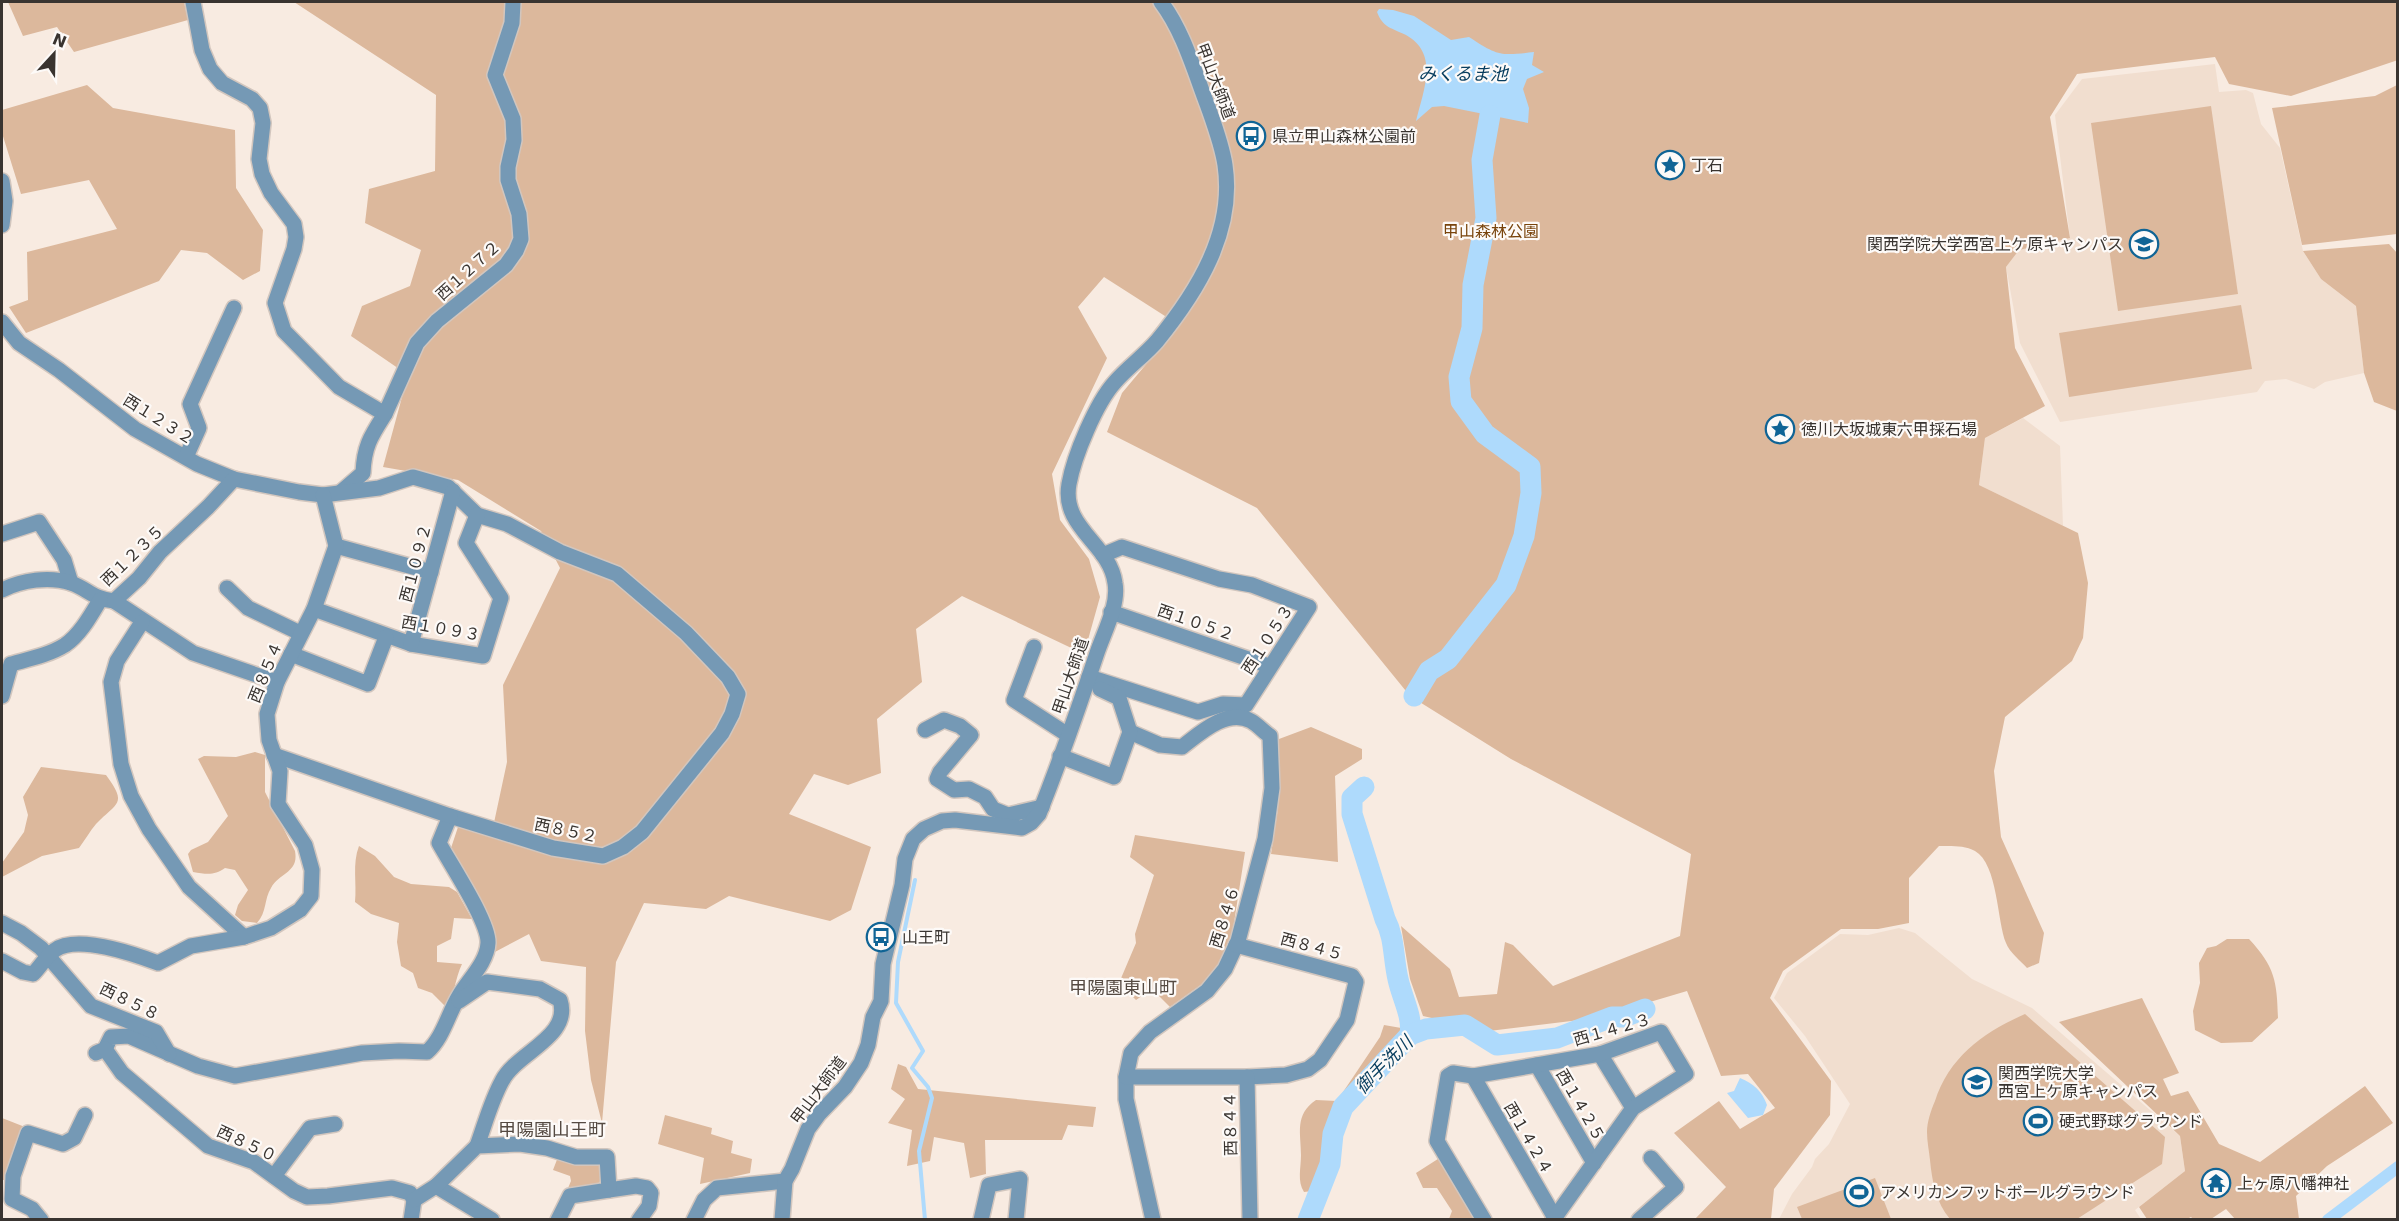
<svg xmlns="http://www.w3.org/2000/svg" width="2399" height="1221" viewBox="0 0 2399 1221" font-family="'DejaVu Sans','Noto Sans JP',sans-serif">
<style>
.built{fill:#f1decf}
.green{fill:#dcb89c}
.water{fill:#aedafc}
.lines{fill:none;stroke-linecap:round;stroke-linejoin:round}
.stream{stroke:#aedafc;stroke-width:4}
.canal{stroke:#aedafc;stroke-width:12}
.river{stroke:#aedafc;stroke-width:21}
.minor-casing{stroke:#d2c6be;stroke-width:18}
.minor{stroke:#7599b5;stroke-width:15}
.labels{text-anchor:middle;stroke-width:4.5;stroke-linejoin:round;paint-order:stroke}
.street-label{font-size:16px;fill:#393430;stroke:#fdfaf8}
.poi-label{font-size:16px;fill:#393430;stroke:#fdfaf8;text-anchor:start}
.park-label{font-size:16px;fill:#79440c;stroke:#fdfaf8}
.water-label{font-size:18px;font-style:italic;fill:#073d5e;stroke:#fdfaf8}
.neighbourhood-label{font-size:18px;fill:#554a42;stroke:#fdfaf8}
</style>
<rect width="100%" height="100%" fill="#f8ebe1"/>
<g class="built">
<polygon points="2215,64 2219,92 2246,90 2253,93 2261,124 2280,148 2303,251 2321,279 2356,306 2364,373 2325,382 2314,389 2286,379 2265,381 2257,392 2060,422 2020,343 2006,267 2018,250 2070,238 2055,115 2082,79"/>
<polygon points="2023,418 2060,446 2063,526 1979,485 1985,438"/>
<polygon points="1899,928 1915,933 1972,979 2032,1008 2180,1136 2185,1171 2135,1210 2141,1219 1779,1219 1792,1194 1812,1167 1815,1159 1829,1144 1850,1104 1805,1036 1774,998 1787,973 1840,934 1868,935"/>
</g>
<g class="green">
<polygon points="8,2 184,2 188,20 74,52 57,27 23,36"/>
<path d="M 294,2 L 2397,2 L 2398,60 L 2291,96 L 2229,84 L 2215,57 L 2077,74 L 2050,117 L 2070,238 L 2019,250 L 2006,267 L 2015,348 L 2045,406 L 1985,438 L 1979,485 L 2078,533 L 2088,583 L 2083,638 L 2072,661 L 2005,717 L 1994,771 L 2001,837 L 2044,933 L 2039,963 L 2027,968 C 2021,961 2009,952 2006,943 C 1997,922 1998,864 1975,851 C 1964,845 1951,846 1939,846 L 1909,878 L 1909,923 L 1878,929 L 1841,929 L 1783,971 L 1770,998 L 1831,1081 L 1830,1115 L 1774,1189 L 1771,1219 L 1694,1220 L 1726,1187 L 1674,1133 L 1719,1101 L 1740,1129 L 1775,1108 L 1748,1074 L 1721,1076 L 1687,991 L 1596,1018 L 1489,1031 L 1423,1016 L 1410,979 L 1401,926 L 1450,969 L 1459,997 L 1497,994 L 1505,942 L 1513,945 L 1553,986 L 1680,936 L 1691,854 L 1511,759 L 1410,696 L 1257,508 L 1107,432 L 1122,393 L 1179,325 L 1104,277 L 1078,307 L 1107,358 L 1052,474 L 1060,520 L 1089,559 L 1100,597 L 1084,654 L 962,596 L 916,629 L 922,682 L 877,719 L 881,773 L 848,785 L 814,774 L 789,814 L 871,847 L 851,910 L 830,921 L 729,896 L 706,909 L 644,903 L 616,962 L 602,1123 L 591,1080 L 585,1031 L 586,967 L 541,961 L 529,934 L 493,953 L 483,904 L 451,848 L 460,821 L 492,832 L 507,762 L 503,685 L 560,568 L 541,531 L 458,480 L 383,467 L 408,375 L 351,336 L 362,306 L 410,286 L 421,250 L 365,223 L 369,189 L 435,171 L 436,95 Z"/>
<polygon points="87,85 113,108 235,130 236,188 263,230 260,271 243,280 207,253 181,250 159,281 26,333 9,307 28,300 27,252 117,229 89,180 21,194 2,133 2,110"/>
<polygon points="2397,85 2397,234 2302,245 2272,108 2375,96"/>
<polygon points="2211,106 2238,294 2118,311 2091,123"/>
<polygon points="2389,244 2397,253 2397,411 2374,402 2364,373 2356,306 2321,279 2303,251"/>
<polygon points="2241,305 2252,369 2069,397 2059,333"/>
<polygon points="1311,727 1362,749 1362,759 1335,776 1338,862 1271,854 1278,808 1279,739"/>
<path d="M 255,752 L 265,755 L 265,792 L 295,851 C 299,873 280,872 271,888 C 264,899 267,912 257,923 L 242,921 L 235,915 L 238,905 L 248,890 L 235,870 L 225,868 C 214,876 206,874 193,872 L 188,854 L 191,850 L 208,842 L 228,816 L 198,759 L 204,756 L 236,757 Z"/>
<path d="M 41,767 L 106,775 C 128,805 117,802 96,824 C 90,831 85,840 79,848 L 42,856 L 2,877 L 2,863 L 24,832 L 28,815 L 23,797 Z"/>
<polygon points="1135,835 1245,852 1231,942 1212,977 1170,1007 1152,989 1136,1000 1119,983 1136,943 1135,934 1154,875 1130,857"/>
<path d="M 359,846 L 375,856 L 394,877 L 411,884 L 449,887 L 457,892 L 472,919 L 454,918 L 451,939 L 437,946 L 437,962 L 462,964 C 455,978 455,995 446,1007 L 432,993 L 418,988 L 413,973 L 401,966 L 397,942 L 399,923 L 371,914 L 355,902 C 357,883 352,864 359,846 Z"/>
<path d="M 2227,939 L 2249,939 C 2275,967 2277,981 2278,1018 L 2252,1042 L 2221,1043 L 2195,1030 L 2193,1011 L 2200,983 L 2199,963 L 2207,948 L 2216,946 Z"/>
<polygon points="2142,998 2179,1073 2163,1079 2171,1096 2188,1091 2219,1144 2260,1162 2365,1086 2393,1123 2327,1166 2296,1196 2299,1219 2235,1219 2226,1209 2211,1219 2193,1219 2191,1217 2187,1219 2147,1219 2139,1207 2185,1171 2180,1136 2059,1022"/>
<path d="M 2025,1014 L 2165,1137 L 2162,1164 L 2077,1219 L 1950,1219 C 1936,1203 1932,1181 1930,1160 C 1929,1151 1927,1141 1927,1132 C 1927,1122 1931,1110 1935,1101 C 1949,1057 1984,1032 2025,1014 Z"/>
<path d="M 1384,1025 L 1407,1029 L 1401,1041 L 1334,1113 L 1326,1139 L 1322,1173 L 1312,1191 L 1304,1192 C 1297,1181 1301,1168 1301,1155 C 1301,1133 1294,1115 1316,1100 L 1337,1101 L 1380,1037 Z"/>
<polygon points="898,1064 906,1067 918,1089 1096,1107 1093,1127 1068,1125 1062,1140 985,1140 986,1174 970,1178 964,1143 934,1137 930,1161 907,1166 912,1130 888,1123 905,1099 891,1089"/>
<polygon points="665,1115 712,1128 711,1134 733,1141 731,1153 752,1159 750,1173 700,1184 704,1158 658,1144"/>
<polygon points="2,1118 25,1127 5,1180 2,1180"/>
<polygon points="558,1157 598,1163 602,1166 603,1178 596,1186 568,1188 571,1181 570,1176 553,1170"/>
<polygon points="1441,1157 1479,1219 1449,1219 1452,1211 1437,1188 1423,1188 1416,1173"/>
<polygon points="1875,1178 1891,1219 1802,1219 1797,1207"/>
</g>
<g class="water">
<path d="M 1379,9 L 1393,10 L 1414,16 L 1451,40 L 1469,37 C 1498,56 1500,56 1534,52 L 1532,65 L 1544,72 L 1527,79 L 1523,89 L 1529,108 L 1528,123 L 1444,106 L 1432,107 L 1416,121 C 1423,91 1440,54 1406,35 C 1392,28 1383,28 1377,12 Z"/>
<path d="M 1740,1078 C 1754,1084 1762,1091 1767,1105 L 1763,1115 L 1748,1118 L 1727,1093 L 1734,1091 Z"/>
</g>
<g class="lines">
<polyline class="stream" points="915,880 898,962 896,1003 923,1051 912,1068 928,1087 932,1098 919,1151 925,1220"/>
<polyline class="canal" points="2328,1220 2398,1167"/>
<g class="river">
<polyline points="1414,696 1429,671 1448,659 1506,585 1524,536 1531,493 1530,467 1485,434 1461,401 1459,377 1472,328 1473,285 1486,218 1482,160 1490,115"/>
<path d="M 1364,787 L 1352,798 L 1352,814 L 1385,919 C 1395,938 1393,958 1398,979 C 1402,998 1413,1016 1410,1035"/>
<polyline points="1308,1220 1330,1164 1333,1134 1343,1107 1410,1035 1426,1029 1465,1025 1497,1045 1557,1038 1612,1017 1624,1017 1645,1009"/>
</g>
<g class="minor-casing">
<g id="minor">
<path d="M 193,2 L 202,50 L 210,69 L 222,83 L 252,99 L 260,108 L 263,123 L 259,159 L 262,174 L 271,193 L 294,224 L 296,237 L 294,249 L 275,303 L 284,331 L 339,387 L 385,414 C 371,436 364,446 363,473 L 341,492"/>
<polyline points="2,181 5,201 2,225"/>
<path d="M 2,322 L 19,343 L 59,370 L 135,429 L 197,464 L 234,479 L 299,492 L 323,495 L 379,488 L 413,477 L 448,487 L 477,515 L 507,524 L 560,552 L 617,574 L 686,633 L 728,677 L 738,694 L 732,714 L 722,733 L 642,832 L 623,847 L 603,856 L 553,848 L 450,816 L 439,843 C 451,865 489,922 488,943 C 487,963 468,980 459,996 C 448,1014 443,1038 427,1052 L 399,1051 L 362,1053 L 235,1076 L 198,1066 L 129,1036 L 111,1037 L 105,1049 L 96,1053"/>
<polyline points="385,414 417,343 437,321 506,265 516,251 521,239 519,214 508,180 508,167 514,140 513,119 495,75 512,23 513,2"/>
<polyline points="186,457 199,428 190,404 234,308"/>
<polyline points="2,534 39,522 64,560 71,583"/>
<polyline points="336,546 431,572"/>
<polyline points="227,588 248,608 300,633"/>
<path d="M 2,590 C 22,580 49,576 71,583 C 88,589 93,599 114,601 L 139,578 L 160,552 L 208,507 L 234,479"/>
<polyline points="114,601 193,653 277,682"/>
<polyline points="314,609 411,644 483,656 501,598 466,543 477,515"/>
<polyline points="1111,612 1269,666"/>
<polyline points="142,622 117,661 111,682 121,764 131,796 149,829 189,887 244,937"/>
<polyline points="411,644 453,491"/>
<polyline points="1034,647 1014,700 1068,735"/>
<polyline points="291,654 368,684 386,637"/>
<polyline points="1089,677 1198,712 1223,704 1246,705 1309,607 1252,585 1219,579 1122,547 1103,555"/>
<path d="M 2,696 L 11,664 C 29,659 49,655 65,645 C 80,635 91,615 100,600"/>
<polyline points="925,730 944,720 960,726 971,735 940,772 937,779 954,790 969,789 985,797 993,809 1008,815 1042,807"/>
<path d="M 1130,732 L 1160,745 L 1182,747 C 1200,733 1227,708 1251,721 C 1258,725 1264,732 1270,736 L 1272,788 L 1265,839 L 1238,941 L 1225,969 L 1207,991 L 1150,1032 L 1131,1053 L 1126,1077 L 1126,1099 L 1153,1220"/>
<polyline points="274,755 450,816"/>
<polyline points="1060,756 1114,777 1130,732 1119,698 1100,689"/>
<polyline points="2,923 21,933 41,948 91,1006 156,1032 169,1054"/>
<polyline points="1236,945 1352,976 1356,982 1347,1020 1320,1060 1308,1069 1286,1075 1247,1077"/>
<path d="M 2,961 L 23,972 L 33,974 C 41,966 46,956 55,950 C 77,934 134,954 158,963 L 191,946 L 244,937 L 271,928 L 300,910 L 311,896 L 312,870 L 305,845 L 278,804 L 280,771 L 269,740 L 267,714 L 277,682 L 314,609 L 336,546 L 323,495"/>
<path d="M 459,1001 L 487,982 L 540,989 L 560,1000 C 572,1037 517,1052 502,1081 C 491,1101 485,1124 477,1146"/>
<polyline points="105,1049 122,1073 208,1146 254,1162 294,1191 307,1197 328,1196 392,1188 410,1193 414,1200 411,1220"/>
<polyline points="1600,1054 1633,1108"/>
<polyline points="1537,1065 1594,1163"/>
<polyline points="1473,1076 1555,1218"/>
<polyline points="1126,1077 1247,1077 1250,1220"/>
<polyline points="274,1176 310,1128 335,1124"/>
<polyline points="436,1186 492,1220"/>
<polyline points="609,1190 636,1186 647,1188 651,1193 649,1206 639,1220"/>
<polyline points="414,1200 436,1186 477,1146 520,1144 547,1148 576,1157 607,1157 609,1190 570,1196 558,1220"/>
<polyline points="41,1220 32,1209 12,1199 13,1176 28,1133 63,1144 74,1138 85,1115"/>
<path d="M 694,1220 L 704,1200 L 717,1188 L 785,1181 L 792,1169 L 808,1129 L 819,1114 L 845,1087 L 861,1063 L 868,1045 L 873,1017 L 881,1001 L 883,964 L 902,885 L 905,859 L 913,839 L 924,829 L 942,821 L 955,820 L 1022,828 L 1031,823 L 1039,814 C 1060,761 1079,707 1097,653 C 1104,632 1119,605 1115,583 C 1110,544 1061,528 1069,484 C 1074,456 1096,403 1115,382 C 1128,367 1144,356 1157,341 C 1197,292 1235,232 1225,165 C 1222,145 1214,124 1207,104 C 1194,70 1183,31 1161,2"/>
<polyline points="782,1220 785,1181"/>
<polyline points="981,1220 989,1185 1020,1179 1016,1220"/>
<polyline points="1484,1220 1437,1141 1448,1076 1453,1073 1473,1076 1600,1054 1661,1032 1686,1074 1633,1108 1553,1220"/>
<polyline points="1639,1220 1676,1187 1651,1158"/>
</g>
</g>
<use href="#minor" class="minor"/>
</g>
<defs>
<g id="bus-ring" transform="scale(1.5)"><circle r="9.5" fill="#fdfaf8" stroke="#106495" stroke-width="1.5"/><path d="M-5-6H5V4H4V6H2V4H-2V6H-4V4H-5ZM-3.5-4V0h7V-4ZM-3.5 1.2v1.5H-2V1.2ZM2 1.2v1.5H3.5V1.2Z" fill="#106495"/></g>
<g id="sight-ring" transform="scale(1.5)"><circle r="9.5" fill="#fdfaf8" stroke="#106495" stroke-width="1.5"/><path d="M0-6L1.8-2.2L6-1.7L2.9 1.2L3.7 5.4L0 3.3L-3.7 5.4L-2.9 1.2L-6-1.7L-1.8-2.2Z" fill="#106495"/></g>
<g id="university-ring" transform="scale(1.5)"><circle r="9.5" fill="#fdfaf8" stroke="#106495" stroke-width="1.5"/><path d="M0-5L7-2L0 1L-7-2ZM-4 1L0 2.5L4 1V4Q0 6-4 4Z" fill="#106495"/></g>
<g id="stadium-ring" transform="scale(1.5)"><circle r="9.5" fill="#fdfaf8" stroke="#106495" stroke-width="1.5"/><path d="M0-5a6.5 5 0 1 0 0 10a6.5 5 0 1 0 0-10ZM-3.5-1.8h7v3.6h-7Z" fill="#106495"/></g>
<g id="temple-ring" transform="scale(1.5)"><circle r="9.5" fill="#fdfaf8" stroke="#106495" stroke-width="1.5"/><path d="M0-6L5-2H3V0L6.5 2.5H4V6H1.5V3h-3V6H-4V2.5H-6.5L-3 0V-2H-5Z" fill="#106495"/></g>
</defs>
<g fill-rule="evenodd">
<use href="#bus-ring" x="1251" y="136"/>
<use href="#sight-ring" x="1670" y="165"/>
<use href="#university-ring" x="2144" y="244"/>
<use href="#sight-ring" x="1780" y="429"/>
<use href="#bus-ring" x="881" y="937"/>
<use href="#university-ring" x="1977" y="1082"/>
<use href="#stadium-ring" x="2038" y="1121"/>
<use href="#temple-ring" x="2216" y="1183"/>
<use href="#stadium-ring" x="1859" y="1192"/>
</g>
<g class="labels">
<g class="street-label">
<text transform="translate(1216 81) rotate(69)" y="6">甲山大師道</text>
<text transform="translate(468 270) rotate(-42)" y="6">西１２７２</text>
<text transform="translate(159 419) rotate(32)" y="6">西１２３２</text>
<text transform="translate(132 555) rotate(-44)" y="6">西１２３５</text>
<text transform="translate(415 563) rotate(-75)" y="6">西１０９２</text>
<text transform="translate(1196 622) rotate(19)" y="6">西１０５２</text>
<text transform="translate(441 628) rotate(10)" y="6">西１０９３</text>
<text transform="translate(1267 639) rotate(-57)" y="6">西１０５３</text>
<text transform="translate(265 672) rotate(-68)" y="6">西８５４</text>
<text transform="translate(1070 676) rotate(-71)" y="6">甲山大師道</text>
<text transform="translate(566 830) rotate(12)" y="6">西８５２</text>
<text transform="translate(1224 917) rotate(-73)" y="6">西８４６</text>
<text transform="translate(1312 946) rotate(15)" y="6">西８４５</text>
<text transform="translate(130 1001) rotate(26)" y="6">西８５８</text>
<text transform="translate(1612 1029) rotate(-16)" y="6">西１４２３</text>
<text transform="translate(818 1090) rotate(-53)" y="6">甲山大師道</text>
<text transform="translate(1581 1105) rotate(60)" y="6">西１４２５</text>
<text transform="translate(1230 1124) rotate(-91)" y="6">西８４４</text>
<text transform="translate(1529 1138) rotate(60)" y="6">西１４２４</text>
<text transform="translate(247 1143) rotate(25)" y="6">西８５０</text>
</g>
<g class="poi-label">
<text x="1272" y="142">県立甲山森林公園前</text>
<text x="1691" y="171">丁石</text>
<text x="2123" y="250" text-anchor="end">関西学院大学西宮上ケ原キャンパス</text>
<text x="1801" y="435">徳川大坂城東六甲採石場</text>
<text x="902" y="943">山王町</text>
<text x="1998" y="1079">関西学院大学<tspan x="1998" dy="18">西宮上ケ原キャンパス</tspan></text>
<text x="2059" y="1127">硬式野球グラウンド</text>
<text x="2237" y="1189">上ヶ原八幡神社</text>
<text x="1880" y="1198">アメリカンフットボールグラウンド</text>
</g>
<g class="park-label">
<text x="1491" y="237">甲山森林公園</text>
</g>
<g class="water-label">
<text x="1463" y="80">みくるま池</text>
<text transform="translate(1384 1065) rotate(-45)" y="6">御手洗川</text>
</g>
<g class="neighbourhood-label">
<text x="1123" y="994">甲陽園東山町</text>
<text x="552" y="1136">甲陽園山王町</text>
</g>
</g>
<rect width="2399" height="1221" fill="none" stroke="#393430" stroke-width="6"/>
<g transform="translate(54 54) rotate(22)" stroke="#fdfaf8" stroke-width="4.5" paint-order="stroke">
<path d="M0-4.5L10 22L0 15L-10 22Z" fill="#393430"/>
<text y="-9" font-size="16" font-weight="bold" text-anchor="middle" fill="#393430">N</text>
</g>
</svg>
